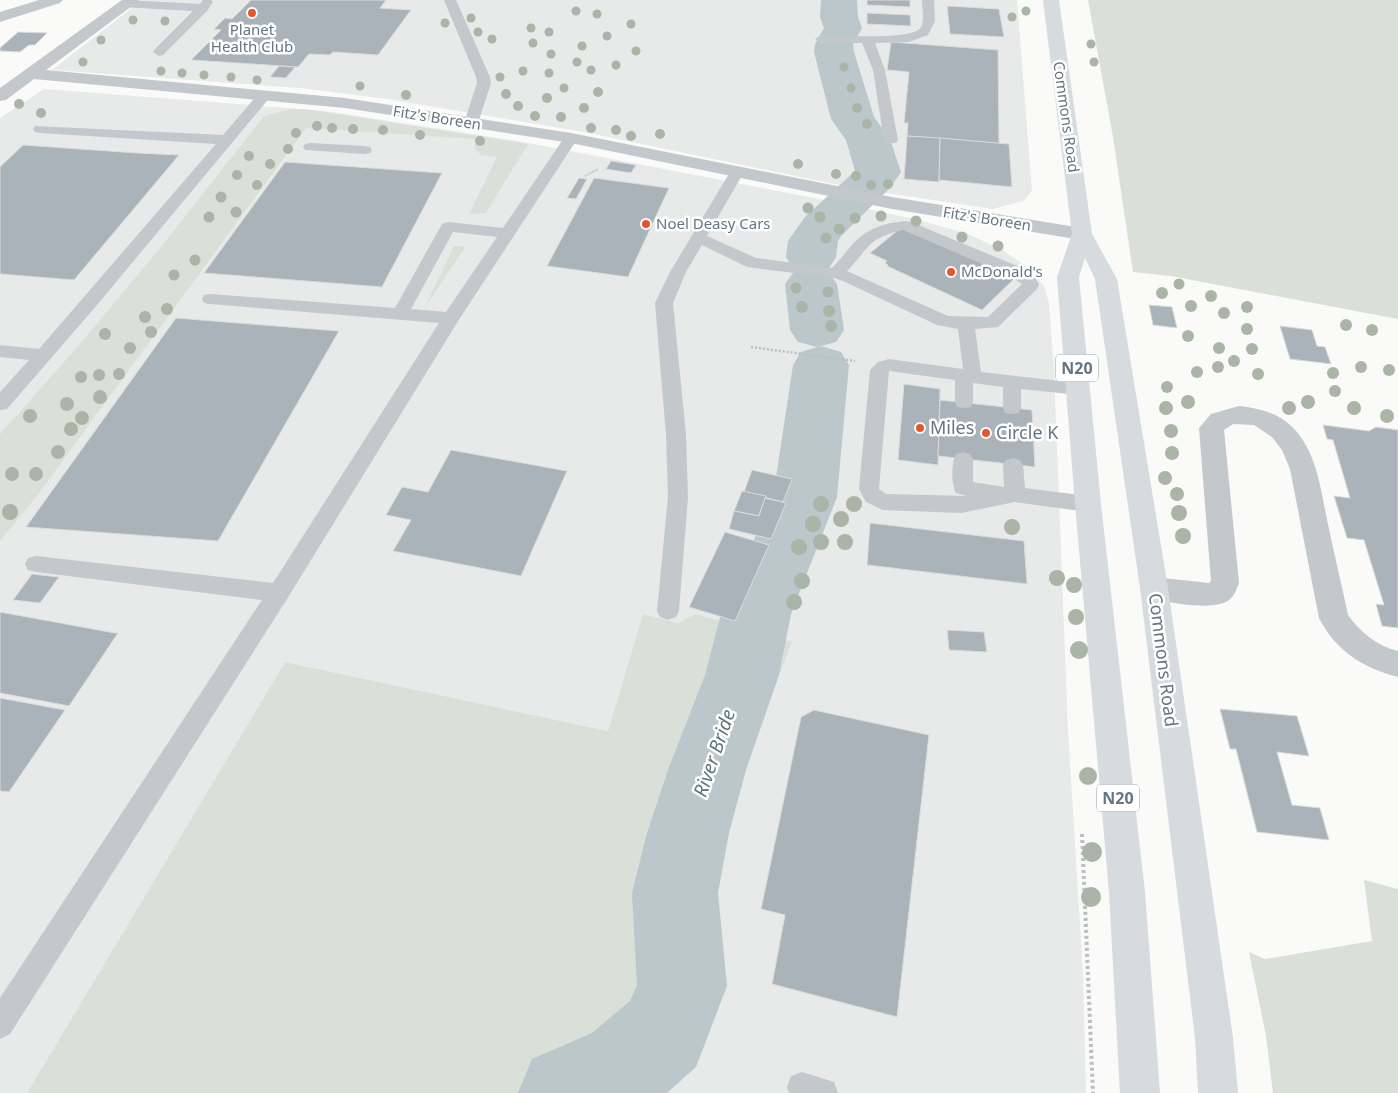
<svg xmlns="http://www.w3.org/2000/svg" width="1398" height="1093" viewBox="0 0 1398 1093" font-family="'Noto Sans',sans-serif">
<style>
.built{fill:#e8e9e9}
.green{fill:#dadfd7}
.lines{fill:none;stroke-linecap:round;stroke-linejoin:round}
.river{fill:#bbc7cb;fill-rule:evenodd}
.building{fill:#aab3b9;stroke:#dcdcda}
.path-far2{stroke:#bbbfc2;stroke-width:2;stroke-dasharray:1 1;stroke-linecap:butt}
.path-far1{stroke:#bbbfc2;stroke-width:2.5;stroke-dasharray:2 2;stroke-linecap:butt}
.path{stroke:#bbbfc2;stroke-width:4;stroke-dasharray:3 3;stroke-linecap:butt}
.service{fill:#c3c8cc;fill-rule:evenodd}
.minor{fill:#c3c8cc;fill-rule:evenodd}
.tertiary{fill:#c3c8cc;fill-rule:evenodd}
.trunk{fill:#d6dbdf;fill-rule:evenodd}
.tree{fill:#aab4a7}
.poi-dot{fill:#e4572e;stroke:#fff;stroke-width:2}
.labels{text-anchor:middle;stroke-width:5;stroke-linejoin:round;paint-order:stroke}
.far-poi-label{font-size:15px;fill:#657683;stroke:#fff;text-anchor:start}
.far-street-label{font-size:15px;fill:#657683;stroke:#fff}
.shield{fill:#fff;stroke:#939fa8;stroke-width:1}
.shield-label{font-size:16px;font-weight:bold;fill:#657683}
.poi-label{font-size:18px;fill:#657683;stroke:#fff;text-anchor:start}
.street-label{font-size:18px;fill:#657683;stroke:#fff}
.water-label{font-size:19px;font-style:italic;fill:#60757c;stroke:#fff}
</style>
<rect width="100%" height="100%" fill="#fafaf8"/>
<g class="built">
<polygon points="142,0 1017,0 1032,191 1023,201 993,209 853,188 589,133 387,99 300,88 52,70"/>
<polygon points="44,89 325,111 518,141 830,201 919,220 968,234 1004,251 1030,269 1044,286 1049,303 1054,370 1068,730 1083,973 1086,1093 659,1093 705,1006 716,837 791,642 696,615 678,623 643,614 608,731 285,662 27,1093 0,1093 0,118"/>
</g>
<g class="green">
<polygon points="1088,0 1398,0 1398,319 1171,276 1133,272 1113,137"/>
<polygon points="292,109 312,110 528,144 486,213 469,214 497,157 481,155 474,148 477,139 306,128 39,493 0,541 0,434 74,351 161,247 264,116"/>
<polygon points="454,246 465,247 425,307"/>
<polygon points="643,614 678,623 696,614 792,642 716,837 705,1006 659,1093 27,1093 285,662 608,731"/>
<polygon points="1364,880 1398,889 1398,1093 1273,1093 1266,1036 1249,952 1265,959 1372,941"/>
</g>
<g class="lines">
<g class="river">
<polygon points="821,0 857,0 858,17 862,28 853,44 854,52 874,117 890,139 901,172 890,188 841,236 838,241 836,257 829,268 819,270 829,273 837,284 844,330 836,342 817,347 798,342 790,330 785,284 793,273 803,270 793,268 786,257 788,241 805,217 855,171 846,140 831,119 814,52 815,44 824,28 820,17"/>
<polygon points="821,346 841,352 849,365 837,497 791,614 779,675 746,770 729,833 718,893 727,986 696,1067 667,1093 518,1093 532,1059 592,1033 630,1001 637,985 632,893 647,833 668,770 705,675 721,614 773,497 793,365 801,352"/>
</g>
</g>
<g class="building">
<polygon points="251,0 386,0 380,8 411,10 378,55 333,52 330,55 309,54 298,67 191,60 221,30 214,29 225,18 232,19"/>
<polygon points="867,0 910,0 910,7 867,5"/>
<polygon points="947,6 999,9 1004,37 950,34"/>
<polygon points="867,13 910,15 911,26 867,24"/>
<polygon points="18,32 47,33 35,45 29,45 20,52 0,51 0,48"/>
<polygon points="891,42 998,50 999,144 907,136 908,123 904,123 909,72 887,70"/>
<polygon points="279,66 295,67 286,78 270,77"/>
<polygon points="907,136 940,138 939,182 904,179"/>
<polygon points="940,138 1009,144 1012,187 939,180"/>
<polygon points="23,145 137,153 179,155 74,280 0,274 0,167"/>
<polygon points="611,161 636,165 631,173 606,169"/>
<polygon points="285,162 442,173 382,287 204,273"/>
<polygon points="579,178 587,179 576,199 567,198"/>
<polygon points="594,178 669,188 628,277 547,266"/>
<polygon points="902,227 1016,277 982,310 887,266 888,265 885,263 887,261 870,253"/>
<polygon points="1149,305 1172,307 1177,328 1153,325"/>
<polygon points="176,318 339,331 218,541 26,527"/>
<polygon points="1280,326 1312,330 1317,346 1325,347 1331,364 1290,359"/>
<polygon points="904,384 940,389 938,465 898,460"/>
<polygon points="940,400 1032,410 1035,467 938,456"/>
<polygon points="1323,425 1369,431 1376,427 1398,430 1398,628 1382,626 1376,604 1384,605 1364,540 1347,538 1334,496 1350,498 1333,440 1327,439"/>
<polygon points="451,450 567,471 521,576 393,551 411,520 386,515 402,487 428,492"/>
<polygon points="752,470 792,479 783,502 744,492"/>
<polygon points="742,491 766,496 759,516 734,511"/>
<polygon points="765,498 786,503 771,539 729,529 734,511 759,516"/>
<polygon points="870,523 1024,541 1027,584 867,565"/>
<polygon points="725,532 769,545 735,621 689,607"/>
<polygon points="32,574 59,577 40,603 13,600"/>
<polygon points="0,612 115,633 118,633 69,706 0,693"/>
<polygon points="947,630 984,632 987,652 949,650"/>
<polygon points="0,698 65,710 9,792 0,791"/>
<polygon points="1220,709 1297,716 1309,756 1277,752 1292,805 1320,808 1329,840 1257,832 1236,749 1230,749"/>
<polygon points="814,710 929,735 897,1017 772,984 785,915 761,909 801,717"/>
</g>
<g class="lines">
<polyline class="path-far2" points="585,176 598,169"/>
<polyline class="path-far1" points="751,347 855,361"/>
<polyline class="path" points="1082,834 1093,1093"/>
<g class="service">
<polygon points="126,0 200,4 203,0 211,0 213,2 207,11 163,55 159,56 153,52 155,49 193,11 122,7 120,4"/>
<polygon points="444,0 456,0 490,77 491,83 478,123 471,127 464,123 477,83 476,77"/>
<path d="M 922,0 L 934,0 L 935,21 L 928,35 L 909,42 L 875,43 L 885,70 L 898,140 L 896,143 L 886,143 L 884,140 L 873,70 L 862,43 L 821,43 L 815,39 L 821,35 C 838,35 914,41 921,27 C 925,20 922,8 922,0 Z"/>
<polygon points="264,92 271,96 97,305 7,409 0,410 0,392 29,360 0,357 0,345 39,349 216,144 40,133 35,132 33,129 35,126 223,135 259,93"/>
<path d="M 571,134 L 576,135 L 578,138 L 460,318 L 287,599 L 10,1034 L 0,1039 L 0,998 L 262,600 L 36,572 L 28,570 L 25,564 L 28,558 L 36,556 L 273,583 L 439,323 L 210,304 L 204,303 L 202,299 L 204,295 L 210,294 L 395,308 L 442,224 L 448,222 L 503,228 L 566,135 ZM 453,232 L 497,237 L 446,312 L 411,309 Z"/>
<polygon points="310,143 365,146 370,147 372,150 370,153 365,154 305,150 303,147 305,144"/>
<path d="M 737,168 L 742,169 L 744,172 L 707,236 L 756,258 L 832,268 C 855,244 857,231 891,223 C 898,222 904,220 911,222 L 1022,268 L 1035,276 L 1039,285 L 1037,289 L 998,327 L 975,329 L 981,372 L 1079,383 L 1086,385 L 1088,389 L 1086,393 L 1079,395 L 1021,389 L 1021,408 L 1019,413 L 1012,414 L 1005,413 L 1003,408 L 1003,387 L 973,383 L 973,402 L 971,407 L 964,408 L 957,407 L 955,402 L 955,380 L 889,371 L 879,489 L 886,494 L 967,496 L 956,493 C 951,484 951,463 956,454 L 963,452 L 970,454 L 973,459 L 973,482 L 1004,487 L 1003,465 L 1006,460 L 1013,458 L 1020,460 L 1023,465 L 1025,488 L 1088,496 L 1095,499 L 1098,504 L 1095,509 L 1088,512 L 1015,502 L 961,513 L 883,510 L 866,502 L 859,489 L 870,370 L 878,362 L 889,359 L 963,369 L 958,329 L 937,325 L 843,281 L 834,278 L 747,267 L 702,245 L 686,272 L 673,303 L 686,435 L 688,497 L 679,611 L 676,617 L 668,620 L 660,617 L 657,611 L 668,497 L 666,435 L 655,303 L 670,272 L 730,172 L 732,169 ZM 903,230 L 1010,276 L 1022,284 L 988,317 L 948,316 L 847,271 C 870,247 868,238 903,230 Z"/>
<polygon points="802,1072 834,1082 838,1093 789,1093 787,1087 791,1076"/>
</g>
<g class="minor">
<polygon points="39,0 63,0 60,3 0,22 0,12"/>
<path d="M 1239,406 C 1257,408 1275,412 1289,424 C 1318,449 1321,494 1329,529 C 1335,558 1342,586 1348,615 C 1360,632 1377,646 1398,651 L 1398,677 C 1363,668 1336,651 1319,618 L 1290,469 L 1282,450 L 1272,437 L 1254,425 L 1233,424 L 1224,430 L 1239,583 C 1237,588 1234,597 1229,600 C 1214,612 1162,602 1144,596 L 1140,588 L 1144,580 L 1154,577 L 1209,583 L 1211,581 L 1199,428 L 1211,414 Z"/>
</g>
<polygon class="tertiary" points="122,0 140,0 46,70 345,98 571,133 892,197 1082,228 1089,230 1092,234 1089,238 1082,240 892,209 571,143 345,108 34,79 6,100 0,101 0,88"/>
<polygon class="trunk" points="1043,0 1059,0 1092,234 1117,279 1168,588 1233,1038 1238,1093 1198,1093 1195,1038 1140,588 1095,279 1085,258 1079,277 1101,504 1145,892 1160,1093 1120,1093 1109,892 1075,504 1057,277 1072,234"/>
</g>
<g class="tree">
<circle cx="576" cy="11" r="4.5"/>
<circle cx="1026" cy="11" r="4.5"/>
<circle cx="597" cy="14" r="4.5"/>
<circle cx="1012" cy="17" r="4.5"/>
<circle cx="471" cy="18" r="4.5"/>
<circle cx="133" cy="20" r="4.5"/>
<circle cx="165" cy="21" r="4.5"/>
<circle cx="445" cy="23" r="4.5"/>
<circle cx="631" cy="24" r="4.5"/>
<circle cx="531" cy="28" r="4.5"/>
<circle cx="478" cy="32" r="4.5"/>
<circle cx="549" cy="32" r="4.5"/>
<circle cx="607" cy="36" r="4.5"/>
<circle cx="492" cy="39" r="4.5"/>
<circle cx="101" cy="40" r="4.5"/>
<circle cx="533" cy="43" r="4.5"/>
<circle cx="1091" cy="44" r="4.5"/>
<circle cx="582" cy="46" r="4.5"/>
<circle cx="636" cy="51" r="4.5"/>
<circle cx="551" cy="54" r="4.5"/>
<circle cx="83" cy="62" r="4.5"/>
<circle cx="577" cy="62" r="4.5"/>
<circle cx="1094" cy="62" r="4.5"/>
<circle cx="616" cy="65" r="4.5"/>
<circle cx="844" cy="67" r="4.5"/>
<circle cx="591" cy="70" r="4.5"/>
<circle cx="161" cy="71" r="4.5"/>
<circle cx="523" cy="71" r="4.5"/>
<circle cx="182" cy="73" r="4.5"/>
<circle cx="549" cy="73" r="4.5"/>
<circle cx="204" cy="75" r="4.5"/>
<circle cx="231" cy="77" r="4.5"/>
<circle cx="500" cy="77" r="4.5"/>
<circle cx="257" cy="80" r="4.5"/>
<circle cx="360" cy="86" r="4.5"/>
<circle cx="564" cy="88" r="4.5"/>
<circle cx="851" cy="88" r="4.5"/>
<circle cx="598" cy="92" r="5"/>
<circle cx="506" cy="94" r="5"/>
<circle cx="406" cy="95" r="5"/>
<circle cx="547" cy="98" r="5"/>
<circle cx="19" cy="104" r="5"/>
<circle cx="518" cy="106" r="5"/>
<circle cx="584" cy="108" r="5"/>
<circle cx="857" cy="108" r="5"/>
<circle cx="41" cy="113" r="5"/>
<circle cx="535" cy="116" r="5"/>
<circle cx="561" cy="117" r="5"/>
<circle cx="867" cy="124" r="5"/>
<circle cx="317" cy="126" r="5"/>
<circle cx="332" cy="128" r="5"/>
<circle cx="591" cy="128" r="5"/>
<circle cx="353" cy="129" r="5"/>
<circle cx="383" cy="130" r="5"/>
<circle cx="616" cy="130" r="5"/>
<circle cx="296" cy="133" r="5"/>
<circle cx="660" cy="134" r="5"/>
<circle cx="420" cy="135" r="5"/>
<circle cx="631" cy="136" r="5"/>
<circle cx="480" cy="141" r="5"/>
<circle cx="288" cy="149" r="5"/>
<circle cx="249" cy="156" r="5"/>
<circle cx="270" cy="164" r="5"/>
<circle cx="798" cy="164" r="5"/>
<circle cx="836" cy="174" r="5"/>
<circle cx="237" cy="175" r="5"/>
<circle cx="856" cy="176" r="5"/>
<circle cx="888" cy="184" r="5"/>
<circle cx="257" cy="185" r="5"/>
<circle cx="871" cy="185" r="5"/>
<circle cx="221" cy="197" r="5.5"/>
<circle cx="808" cy="208" r="5.5"/>
<circle cx="236" cy="212" r="5.5"/>
<circle cx="881" cy="216" r="5.5"/>
<circle cx="209" cy="217" r="5.5"/>
<circle cx="820" cy="217" r="5.5"/>
<circle cx="855" cy="218" r="5.5"/>
<circle cx="916" cy="221" r="5.5"/>
<circle cx="839" cy="229" r="5.5"/>
<circle cx="962" cy="237" r="5.5"/>
<circle cx="826" cy="238" r="5.5"/>
<circle cx="998" cy="246" r="5.5"/>
<circle cx="195" cy="260" r="5.5"/>
<circle cx="174" cy="275" r="5.5"/>
<circle cx="1179" cy="284" r="5.5"/>
<circle cx="796" cy="288" r="5.5"/>
<circle cx="828" cy="292" r="5.5"/>
<circle cx="1162" cy="293" r="6"/>
<circle cx="1211" cy="296" r="6"/>
<circle cx="1191" cy="306" r="6"/>
<circle cx="802" cy="307" r="6"/>
<circle cx="1247" cy="307" r="6"/>
<circle cx="167" cy="309" r="6"/>
<circle cx="829" cy="311" r="6"/>
<circle cx="1224" cy="313" r="6"/>
<circle cx="145" cy="317" r="6"/>
<circle cx="1346" cy="325" r="6"/>
<circle cx="831" cy="326" r="6"/>
<circle cx="1247" cy="329" r="6"/>
<circle cx="1372" cy="330" r="6"/>
<circle cx="151" cy="332" r="6"/>
<circle cx="105" cy="334" r="6"/>
<circle cx="1188" cy="336" r="6"/>
<circle cx="130" cy="348" r="6"/>
<circle cx="1219" cy="348" r="6"/>
<circle cx="1252" cy="349" r="6"/>
<circle cx="1234" cy="361" r="6"/>
<circle cx="1218" cy="367" r="6"/>
<circle cx="1361" cy="367" r="6"/>
<circle cx="1389" cy="370" r="6"/>
<circle cx="1197" cy="372" r="6"/>
<circle cx="1333" cy="373" r="6"/>
<circle cx="119" cy="374" r="6"/>
<circle cx="1258" cy="374" r="6"/>
<circle cx="99" cy="375" r="6"/>
<circle cx="81" cy="377" r="6"/>
<circle cx="1167" cy="387" r="6"/>
<circle cx="1335" cy="391" r="6"/>
<circle cx="100" cy="397" r="7"/>
<circle cx="1188" cy="402" r="7"/>
<circle cx="1308" cy="402" r="7"/>
<circle cx="67" cy="404" r="7"/>
<circle cx="1166" cy="408" r="7"/>
<circle cx="1289" cy="408" r="7"/>
<circle cx="1354" cy="408" r="7"/>
<circle cx="30" cy="416" r="7"/>
<circle cx="1387" cy="416" r="7"/>
<circle cx="82" cy="418" r="7"/>
<circle cx="71" cy="429" r="7"/>
<circle cx="1171" cy="431" r="7"/>
<circle cx="58" cy="452" r="7"/>
<circle cx="1172" cy="453" r="7"/>
<circle cx="12" cy="474" r="7"/>
<circle cx="36" cy="474" r="7"/>
<circle cx="1165" cy="478" r="7"/>
<circle cx="1177" cy="494" r="7"/>
<circle cx="821" cy="504" r="8"/>
<circle cx="854" cy="504" r="8"/>
<circle cx="10" cy="512" r="8"/>
<circle cx="1179" cy="513" r="8"/>
<circle cx="841" cy="519" r="8"/>
<circle cx="813" cy="524" r="8"/>
<circle cx="1012" cy="527" r="8"/>
<circle cx="1183" cy="536" r="8"/>
<circle cx="821" cy="542" r="8"/>
<circle cx="845" cy="542" r="8"/>
<circle cx="799" cy="547" r="8"/>
<circle cx="1057" cy="578" r="8"/>
<circle cx="802" cy="581" r="8"/>
<circle cx="1074" cy="585" r="8"/>
<circle cx="794" cy="602" r="8"/>
<circle cx="1076" cy="617" r="8"/>
<circle cx="1079" cy="650" r="9"/>
<circle cx="1088" cy="776" r="9"/>
<circle cx="1092" cy="852" r="10"/>
<circle cx="1091" cy="897" r="10"/>
</g>
<g class="poi-dot">
<circle cx="252" cy="13" r="5"/>
<circle cx="646" cy="224" r="5"/>
<circle cx="951" cy="272" r="5"/>
<circle cx="920" cy="428" r="5"/>
<circle cx="986" cy="433" r="5"/>
</g>
<g class="labels">
<g class="far-poi-label">
<text x="252" y="35" text-anchor="middle">Planet<tspan x="252" dy="17">Health Club</tspan></text>
<text x="656" y="229">Noel Deasy Cars</text>
<text x="961" y="277">McDonald's</text>
</g>
<g class="far-street-label">
<text transform="translate(1066 117) rotate(82)" y="5">Commons Road</text>
<text transform="translate(437 118) rotate(9)" y="5">Fitz's Boreen</text>
<text transform="translate(987 219) rotate(9)" y="5">Fitz's Boreen</text>
</g>
<g class="shield">
<rect x="1056" y="354.5" width="42" height="27" rx="4"/>
<rect x="1097" y="784.5" width="42" height="27" rx="4"/>
</g>
<g class="shield-label">
<text x="1077" y="374">N20</text>
<text x="1118" y="804">N20</text>
</g>
<g class="poi-label">
<text x="930" y="434">Miles</text>
<text x="996" y="439">Circle K</text>
</g>
<g class="street-label">
<text transform="translate(1163 660) rotate(83)" y="6">Commons Road</text>
</g>
<g class="water-label">
<text transform="translate(714 753) rotate(-71)" y="7">River Bride</text>
</g>
</g>
</svg>
